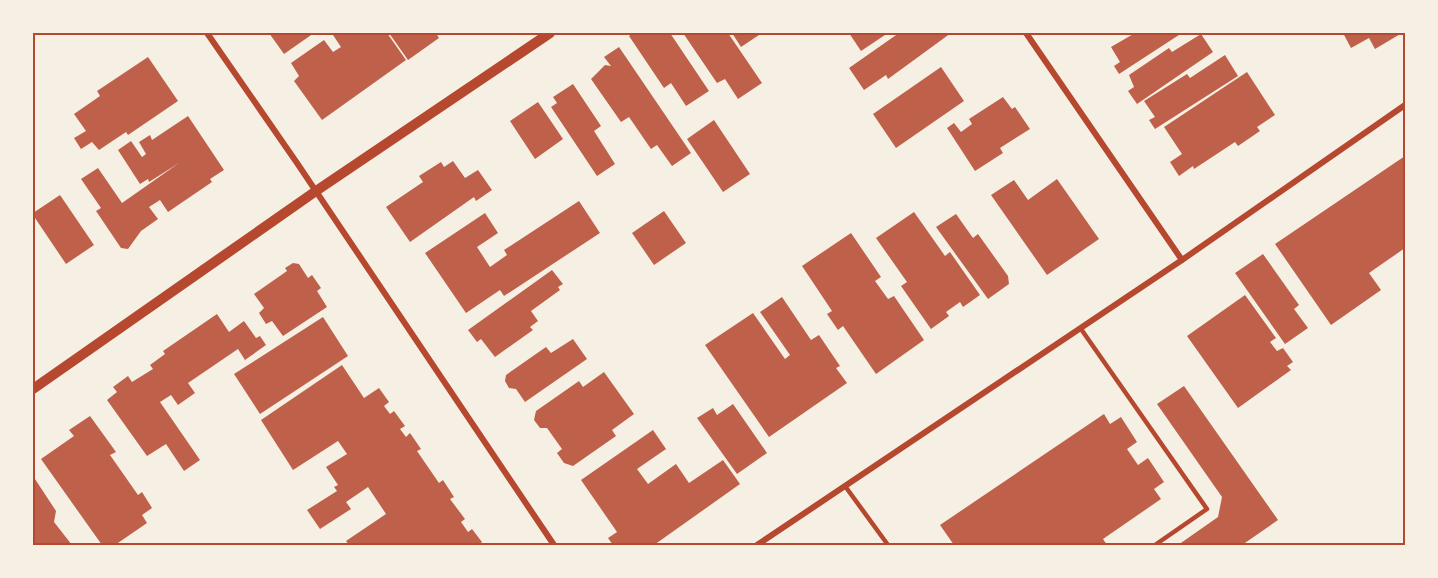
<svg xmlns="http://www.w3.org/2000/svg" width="1438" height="578" viewBox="0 0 1438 578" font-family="'Space Grotesk',sans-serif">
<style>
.building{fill:#bf614a}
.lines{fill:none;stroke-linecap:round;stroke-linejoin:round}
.service{stroke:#b5482f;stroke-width:4.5}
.minor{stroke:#b5482f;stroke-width:6}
.tertiary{stroke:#b5482f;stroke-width:10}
.neatline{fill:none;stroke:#b5482f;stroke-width:2}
</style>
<rect width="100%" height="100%" fill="#f6efe4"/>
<g class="building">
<polygon points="269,33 314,33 284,54"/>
<polygon points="335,33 387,33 406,60 322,120 294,81 299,76 291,63 324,40 333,52 341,47 333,35"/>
<polygon points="389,33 436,33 439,38 408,60"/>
<polygon points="633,33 670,33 709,91 686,106 671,83 664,88 629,36"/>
<polygon points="683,33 728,33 762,83 738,99 725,79 717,83"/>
<polygon points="732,33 762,33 741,47"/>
<polygon points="849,33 888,33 861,51"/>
<polygon points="899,33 951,33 888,79 886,75 864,90 849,68"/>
<polygon points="1135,33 1182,33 1119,74 1114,66 1120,62 1111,47"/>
<polygon points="1343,33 1402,33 1375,49 1369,38 1351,48"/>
<polygon points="1201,34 1213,52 1137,104 1128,91 1134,87 1129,75 1169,48 1172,52"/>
<polygon points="619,47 691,153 672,166 657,145 651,149 629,117 621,122 591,79 605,65 611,66 604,57"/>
<polygon points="1225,55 1238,76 1155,129 1149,120 1155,117 1144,101 1187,74 1190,78"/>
<polygon points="148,57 178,101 128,135 126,132 99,150 92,142 81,149 74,138 86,131 74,114 100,96 97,91"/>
<polygon points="941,67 964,101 896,148 873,114"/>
<polygon points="1247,72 1275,115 1257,127 1260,131 1238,146 1235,142 1194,169 1193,166 1179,176 1170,162 1182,154 1164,127"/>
<polygon points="573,84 601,126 594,131 615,164 597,176 551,107 557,103 553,97"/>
<polygon points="1003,97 1012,109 1015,107 1030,129 1000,148 1003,153 975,171 947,128 954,123 961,132 972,124 969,119"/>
<polygon points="538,102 563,139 535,159 510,121"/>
<polygon points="188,116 224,170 210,179 212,182 168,212 160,200 149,207 158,219 141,231 128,249 121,248 96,211 101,208 81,179 98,168 122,203 179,163 149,182 148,179 140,184 118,150 131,141 142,157 146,154 139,142 150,135 152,140"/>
<polygon points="714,120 750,174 723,192 687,139"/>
<polygon points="1405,156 1405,248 1369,273 1381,290 1331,325 1275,244"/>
<polygon points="453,161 465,178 478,170 492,190 476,201 474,197 410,242 386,207 423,182 419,176 441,162 444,167"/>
<polygon points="1057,179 1099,239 1047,275 991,195 1014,180 1028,200"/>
<polygon points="60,195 94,245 66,264 33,215 33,213"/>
<polygon points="579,201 600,233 504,296 500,290 466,313 425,253 485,213 498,233 477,247 490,267 507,255 504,250"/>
<polygon points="664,211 686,243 654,265 632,233"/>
<polygon points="914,212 945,256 950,252 980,295 963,307 960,302 946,312 949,316 931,329 901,286 907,282 876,238"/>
<polygon points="956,214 973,238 978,234 1008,276 1009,284 988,299 936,227"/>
<polygon points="851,233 881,277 875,281 888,299 894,296 924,340 876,374 843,326 838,330 827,314 832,311 802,266"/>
<polygon points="1263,254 1299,305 1294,309 1308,328 1285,344 1235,273"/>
<polygon points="293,263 299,264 308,278 312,275 321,288 317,291 327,307 283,336 272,321 266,324 259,313 264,308 254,294 287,271 285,268"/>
<polygon points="552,270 563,284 558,287 560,290 531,311 538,321 530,327 533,330 495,357 481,339 477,342 468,330"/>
<polygon points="1245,295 1276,338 1270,342 1277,351 1283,348 1293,362 1287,366 1291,370 1238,408 1187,336"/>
<polygon points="782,297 811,340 819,335 840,366 836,368 847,383 769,437 705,345 753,313 785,359 790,355 760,312"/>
<polygon points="217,314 229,332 244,321 256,338 260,336 266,345 245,360 238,349 188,383 195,393 178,405 171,395 160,402 200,460 184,471 166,444 147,456 107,400 117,392 113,387 128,376 132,382 153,369 150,365 165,354 163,351"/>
<polygon points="323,317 348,356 260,414 234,374"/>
<polygon points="573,339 587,359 525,402 516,389 509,388 505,381 506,375 546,347 551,353"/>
<polygon points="342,365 364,398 379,388 389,402 384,406 390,414 394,411 405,426 400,429 406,437 410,433 421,449 417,451 439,483 443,480 454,497 450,499 465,519 461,522 468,532 472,529 482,542 479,545 349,545 346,541 386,514 368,487 346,502 351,509 320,529 307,510 337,491 334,487 338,485 326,467 347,454 338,441 293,470 261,420"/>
<polygon points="604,372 634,414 612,430 616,436 573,466 564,463 557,453 562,449 547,428 540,428 534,420 536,411 579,381 583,387"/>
<polygon points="1184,386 1278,520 1242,545 1178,545 1218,517 1222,497 1157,404"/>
<polygon points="733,404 767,453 737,474 697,418 713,408 717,415"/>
<polygon points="1104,414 1110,424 1121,417 1137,442 1127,449 1138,465 1148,458 1164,482 1154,489 1161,499 1103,539 1107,545 954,545 940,525"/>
<polygon points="90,416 116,452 110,455 138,495 142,492 152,508 142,515 147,523 115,545 102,545 41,459 74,436 69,430"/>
<polygon points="653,430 666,449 637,469 648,484 676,464 689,483 723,460 740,484 654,545 613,545 608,538 617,532 581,480"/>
<polygon points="33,476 56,511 54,522 72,545 33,545"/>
</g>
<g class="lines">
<g class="service">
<polyline points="1081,329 1207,509 1155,545"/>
<polyline points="845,486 888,545"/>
</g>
<g class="minor">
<polyline points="207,33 297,163 554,545"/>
<polyline points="1026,33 1182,260"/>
<polyline points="757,545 1182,260 1405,105"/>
</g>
<polyline class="tertiary" points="33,389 316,191 550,33"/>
</g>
<rect width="1438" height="578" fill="none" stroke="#f6efe4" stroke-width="69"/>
<rect x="34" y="34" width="1370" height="510" class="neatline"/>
</svg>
